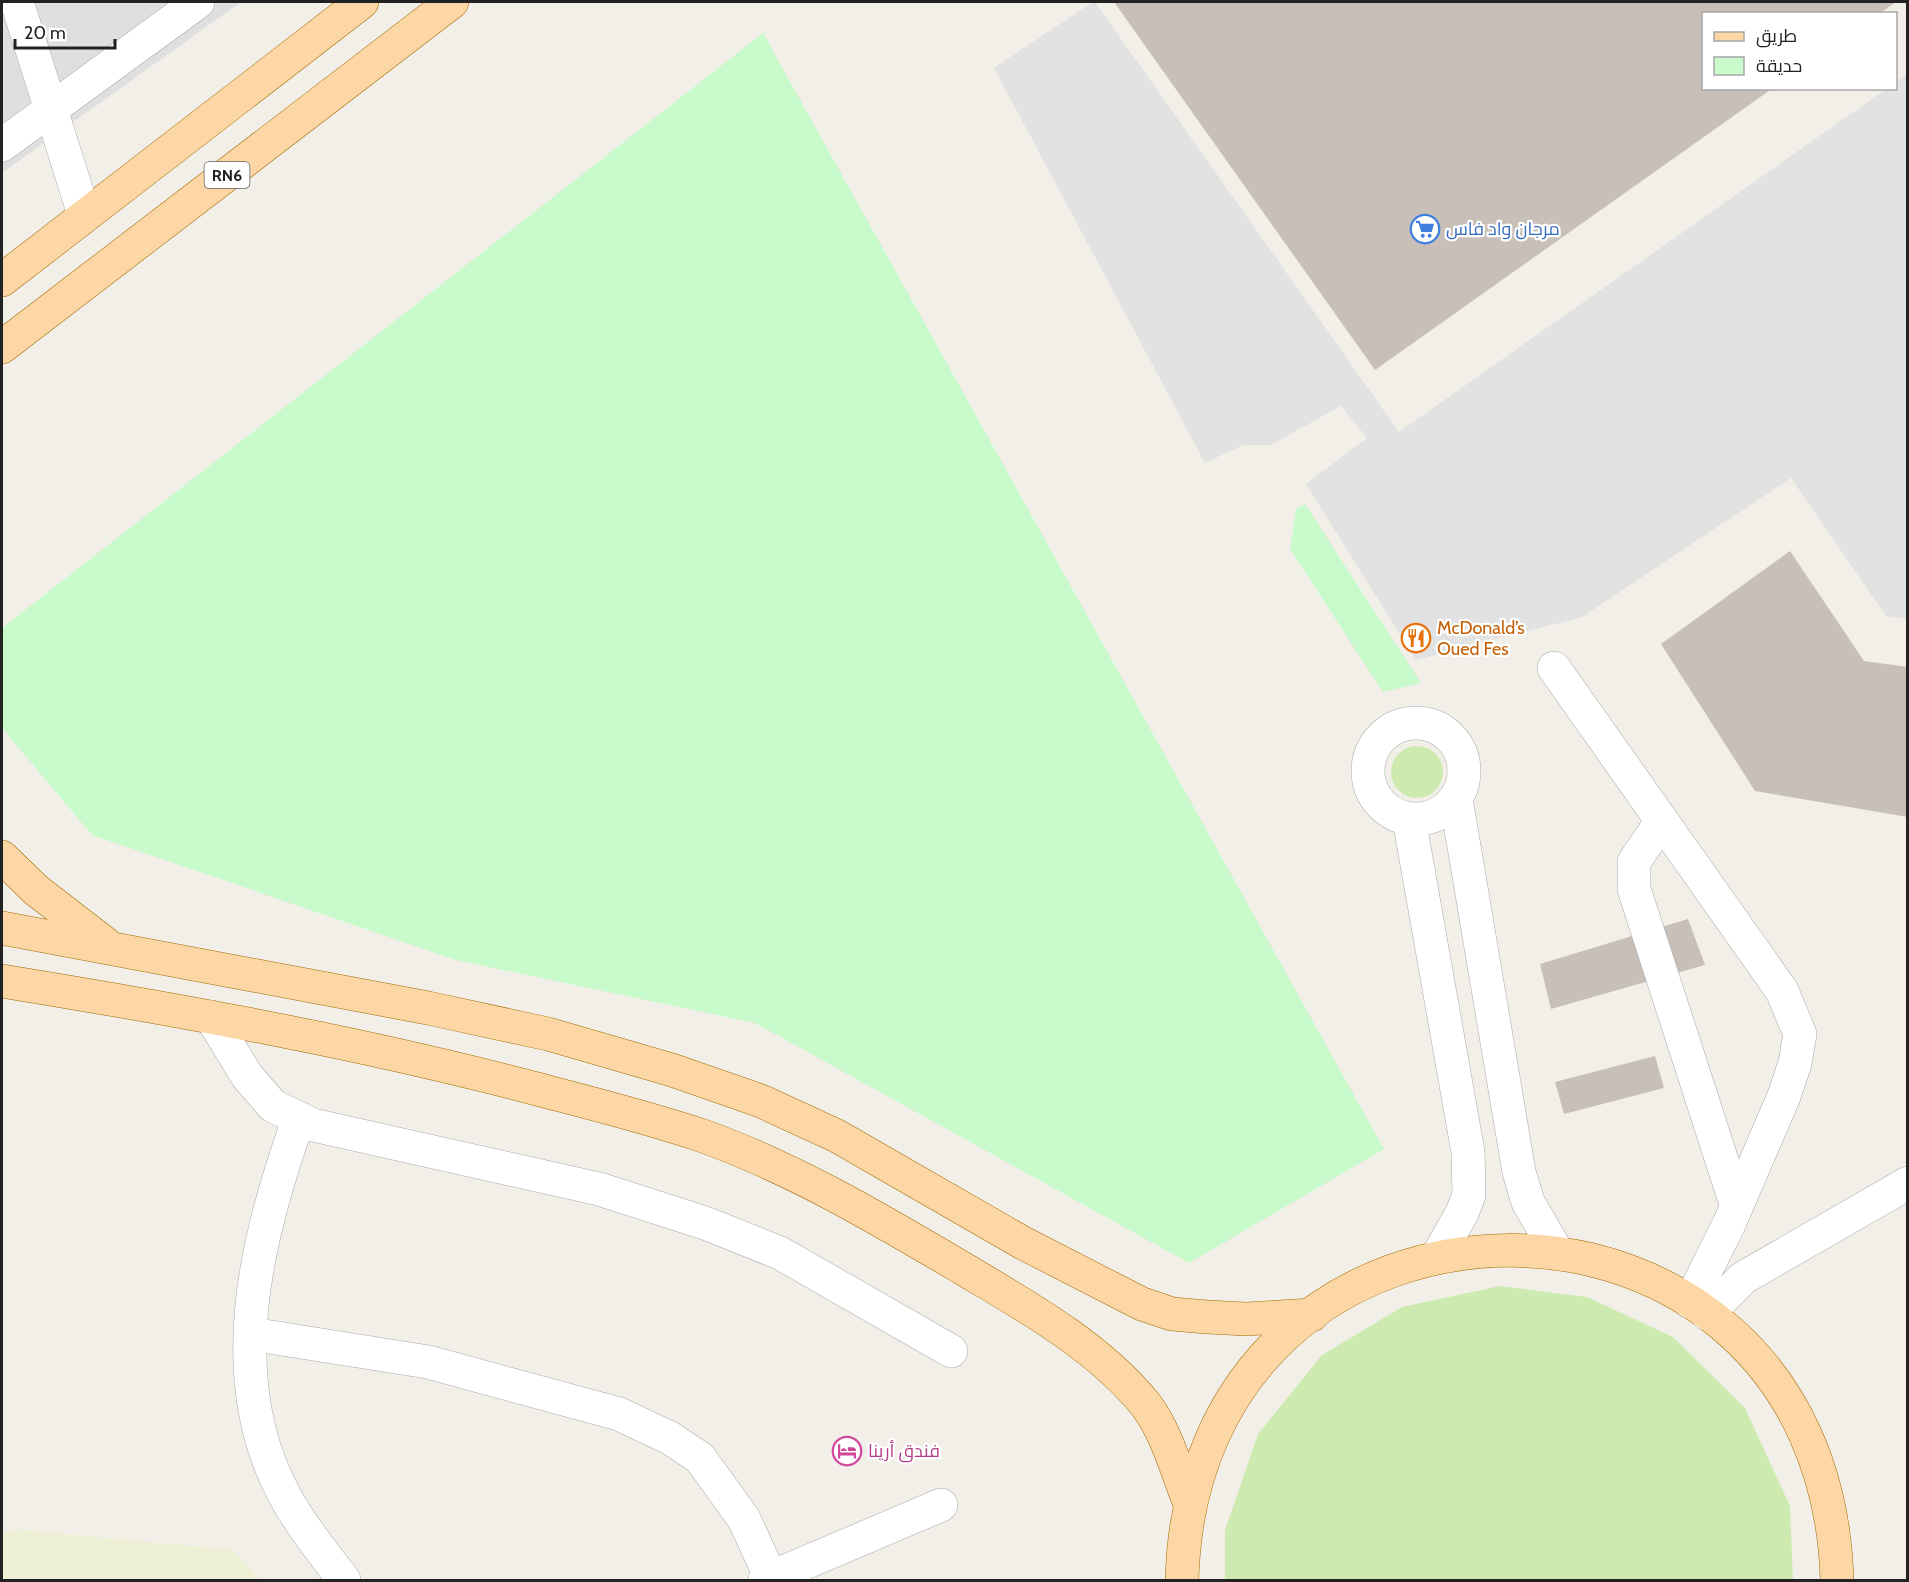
<svg xmlns="http://www.w3.org/2000/svg" width="1909" height="1582" viewBox="0 0 1909 1582" font-family="Cabin,Cairo,sans-serif">
<style>
.residential{fill:#e0dfdf}
.farmland{fill:#eef0d5}
.grass{fill:#cdebb0}
.park{fill:#c8facc}
.parking{fill:#e2e2e2}
.building{fill:#c7bfb8}
.lines{fill:none;stroke-linecap:round;stroke-linejoin:round}
.minor-casing{stroke:#a9a9a9;stroke-width:34}
.major-casing{stroke:#a06b00;stroke-width:34}
.minor{stroke:#fff;stroke-width:33}
.major{stroke:#fcd6a4;stroke-width:33}
.labels{text-anchor:middle;stroke-width:4.5;stroke-linejoin:round;paint-order:stroke}
.shield{fill:#fff;stroke:#646464;stroke-width:1.5}
.shield-label{font-size:16px;font-weight:bold;fill:#222}
.shop-label{font-size:18px;fill:#366cbe;stroke:#fff;text-anchor:start}
.food-label{font-size:18px;fill:#c56008;stroke:#fff;text-anchor:start}
.hotel-label{font-size:18px;fill:#b23c85;stroke:#fff;text-anchor:start}
</style>
<rect width="100%" height="100%" fill="#f2efe9"/>
<polygon class="residential" points="2,2 241,2 2,173"/>
<polygon class="farmland" points="16,1529 234,1550 260,1580 2,1580 2,1534"/>
<g class="grass">
<circle cx="1417" cy="772" r="26"/>
<polygon points="1500,1286 1587,1297 1673,1337 1745,1408 1790,1506 1793,1580 1225,1580 1225,1530 1258,1434 1322,1355 1402,1307"/>
</g>
<g class="park">
<polygon points="763,33 1384,1149 1189,1263 755,1023 456,960 92,835 2,728 2,628"/>
<polygon points="1305,504 1421,683 1383,692 1290,549 1296,509"/>
</g>
<polygon class="parking" points="1093,2 1095,2 1399,432 1886,89 1896,88 1896,82 1907,74 1907,619 1886,616 1791,478 1582,617 1416,660 1306,484 1367,438 1341,406 1271,445 1243,445 1205,463 994,68"/>
<g class="building">
<polygon points="1114,2 1896,2 1879,14 1704,14 1704,88 1773,88 1375,370"/>
<polygon points="1790,551 1864,661 1908,667 1908,817 1755,791 1661,644"/>
<polygon points="1688,919 1705,965 1551,1009 1540,964"/>
<polygon points="1655,1056 1664,1088 1564,1114 1555,1082"/>
</g>
<g class="lines">
<g class="minor-casing">
<g id="minor">
<polyline points="17,2 84,214"/>
<polyline points="2,145 198,2"/>
<polyline points="1554,668 1782,991 1800,1034 1795,1063 1784,1096 1729,1224 1690,1302"/>
<circle cx="1416" cy="771" r="48"/>
<polyline points="1456,799 1519,1172 1528,1202 1557,1252"/>
<polyline points="1409,819 1468,1152 1469,1195 1462,1213 1437,1257"/>
<polyline points="1661,822 1634,862 1634,889 1736,1204"/>
<polyline points="211,1017 247,1076 273,1106 313,1125 599,1189 705,1223 780,1253 951,1351"/>
<path d="M 299,1118 C 256,1239 220,1379 286,1498 C 302,1527 324,1554 344,1580"/>
<polyline points="1707,1314 1743,1278 1908,1183"/>
<polyline points="251,1334 428,1362 619,1414 670,1438 700,1458 744,1519 771,1578"/>
<polyline points="765,1580 941,1505"/>
</g>
</g>
<g class="major-casing">
<g id="major">
<polyline points="2,280 362,2"/>
<polyline points="2,347 452,2"/>
<polyline points="2,857 36,890 106,944"/>
<polyline points="2,928 428,1008 548,1034 672,1070 761,1101 837,1136 1023,1243 1142,1304 1172,1314 1207,1317 1246,1319 1312,1315"/>
<path d="M 2,981 C 180,1010 358,1042 533,1088 C 590,1103 647,1117 703,1136 C 793,1168 879,1219 962,1268 C 1026,1306 1098,1346 1146,1405 C 1167,1433 1177,1472 1190,1504"/>
<path d="M 1182,1580 C 1193,1143 1824,1138 1837,1580"/>
</g>
</g>
<use href="#minor" class="minor"/>
<use href="#major" class="major"/>
</g>
<defs>
<g id="supermarket-ring" transform="scale(1.5)"><circle r="9.5" fill="#fff" stroke="#3f7fe0" stroke-width="1.5"/><path d="M-6-5.5h2.5l.6 2H6L4.5 2H-2.5L-4.4-4H-6ZM-1.5 3.2a1.3 1.3 0 1 0 .1 0ZM3 3.2a1.3 1.3 0 1 0 .1 0Z" fill="#3f7fe0"/></g>
<g id="restaurant-ring" transform="scale(1.5)"><circle r="9.5" fill="#fff" stroke="#e8710a" stroke-width="1.5"/><path d="M-5-6h1v4h1v-4h1v4h1v-4h1v5L-1.5 .5V6h-2V.5L-5-1ZM5-6V6H3V1.5H1.5Q1.5-4 5-6Z" fill="#e8710a"/></g>
<g id="hotel-ring" transform="scale(1.5)"><circle r="9.5" fill="#fff" stroke="#d1479c" stroke-width="1.5"/><path d="M-6-4.5h1.5V1H6V5H4.5V3h-9V5H-6ZM-4 0a1.8 1.8 0 1 1 3.6 0ZM.5 0V-2.5h3Q6-2.5 6 0Z" fill="#d1479c"/></g>
</defs>
<g fill-rule="evenodd">
<use href="#supermarket-ring" x="1425" y="229"/>
<use href="#restaurant-ring" x="1416" y="638"/>
<use href="#hotel-ring" x="847" y="1451"/>
</g>
<g class="labels">
<rect class="shield" x="204.5" y="162" width="45" height="26" rx="4.5"/>
<g class="shield-label">
<text x="227" y="181">RN6</text>
</g>
<g class="shop-label">
<text x="1446" y="235">مرجان واد فاس</text>
</g>
<g class="food-label">
<text x="1437" y="634">McDonald’s<tspan x="1437" dy="21">Oued Fes</tspan></text>
</g>
<g class="hotel-label">
<text x="868" y="1457">فندق أرينا</text>
</g>
</g>
<rect width="1909" height="1582" fill="none" stroke="#222222" stroke-width="6"/>
<rect x="1702" y="12" width="195" height="78" fill="#ffffff" stroke="#a7a7a7" stroke-width="1.5"/>
<rect x="1714" y="32" width="30" height="9" fill="#fcd6a4" stroke="#a7a7a7" stroke-width="1.5"/>
<text x="1756" y="42" font-size="18" fill="#222222">طريق</text>
<rect x="1714" y="57" width="30" height="18" fill="#c8facc" stroke="#a7a7a7" stroke-width="1.5"/>
<text x="1756" y="72" font-size="18" fill="#222222">حديقة</text>
<path d="M15 39v9h100v-9" fill="none" stroke="#222222" stroke-width="3"/>
<text x="24" y="39" font-size="18" fill="#222222" stroke="#ffffff" stroke-width="4.5" paint-order="stroke">20 m</text>
</svg>
